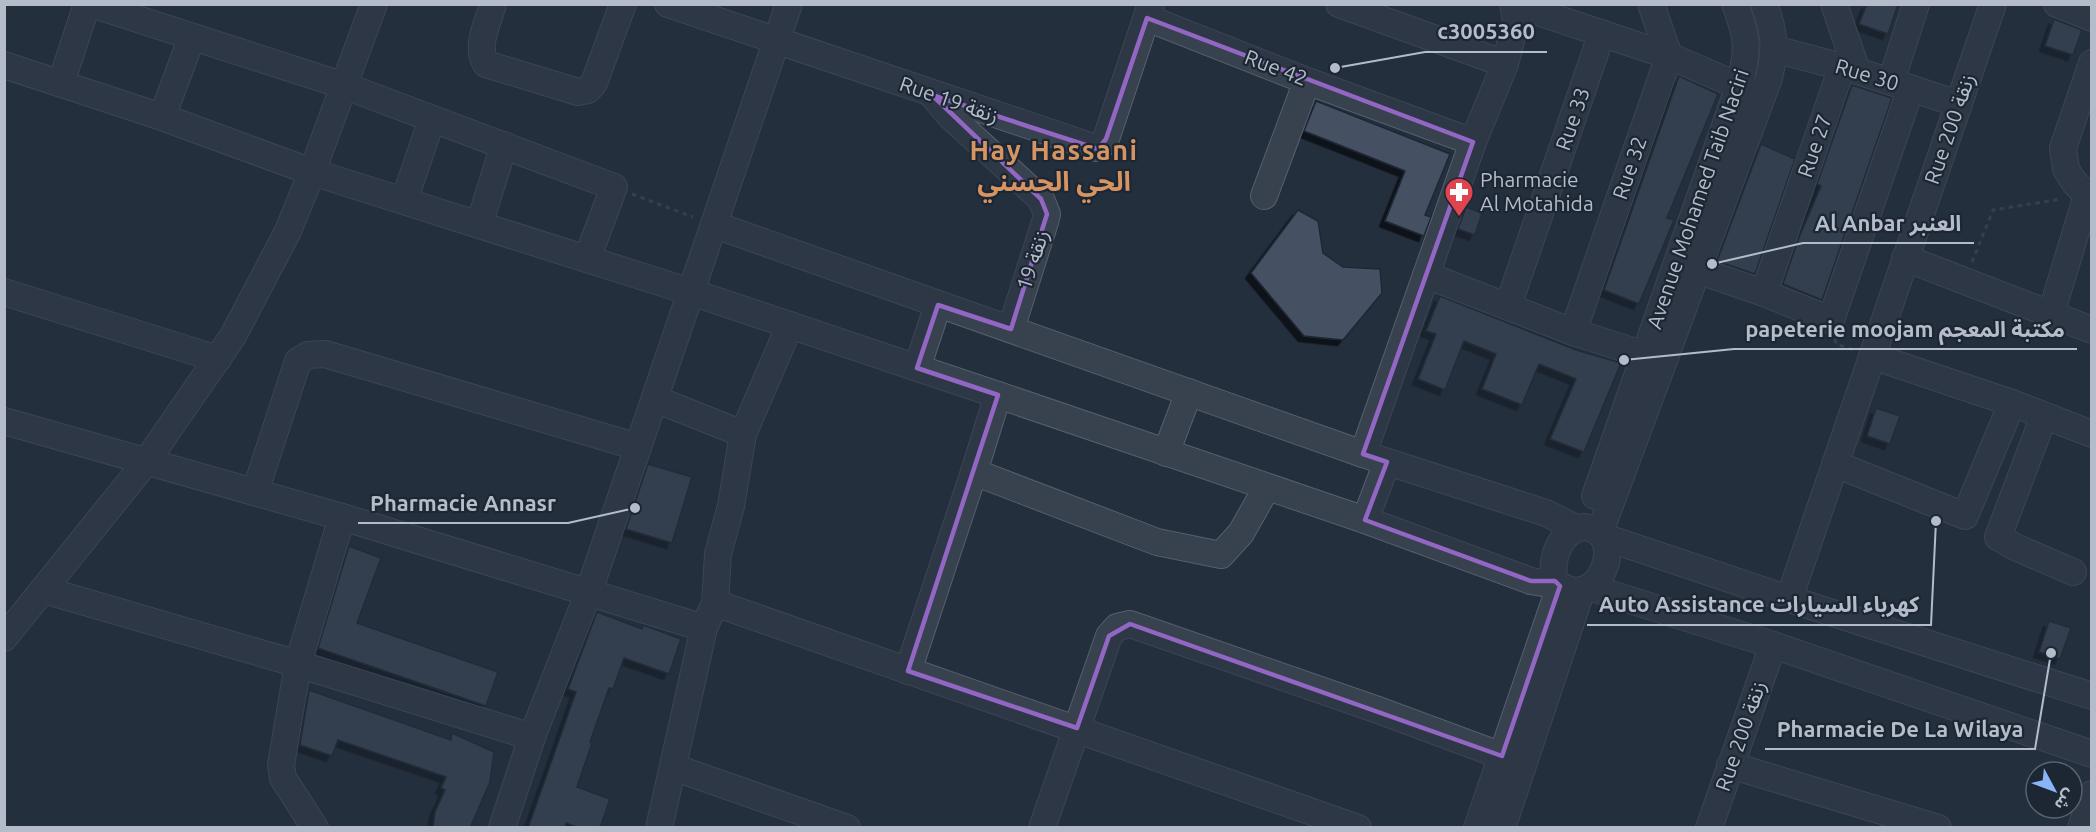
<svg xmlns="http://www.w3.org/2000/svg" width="2096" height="832" viewBox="0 0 2096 832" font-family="Ubuntu,'Noto Sans Arabic',sans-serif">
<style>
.building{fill:#455162;stroke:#1f2835;stroke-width:1.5;filter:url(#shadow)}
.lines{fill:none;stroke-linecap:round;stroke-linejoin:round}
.minor-casing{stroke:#565f6c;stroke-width:28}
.path{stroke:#44595c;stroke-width:3;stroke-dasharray:4.5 4.5;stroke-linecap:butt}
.minor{stroke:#38414e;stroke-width:26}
.marked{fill:none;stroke:#9266c3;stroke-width:4.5;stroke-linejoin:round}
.labels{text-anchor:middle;stroke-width:4.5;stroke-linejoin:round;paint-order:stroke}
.street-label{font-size:21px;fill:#b4bcc9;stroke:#1d2633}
.poi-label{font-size:21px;fill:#b4bcc9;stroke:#1d2633;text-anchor:start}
.district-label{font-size:27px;font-weight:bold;letter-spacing:1.5px;fill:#d59563;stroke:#1d2633}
.leader{fill:none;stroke:#b4bcc9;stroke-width:2}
.callout-dot{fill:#b4bcc9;stroke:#1d2633;stroke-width:2}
.callout-label{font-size:22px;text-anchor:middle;font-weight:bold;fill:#b4bcc9;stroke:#1d2633;stroke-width:4.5;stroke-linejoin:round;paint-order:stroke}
</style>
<defs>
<filter id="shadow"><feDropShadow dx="-5.5" dy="5.5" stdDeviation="0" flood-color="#0009"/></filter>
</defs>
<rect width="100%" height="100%" fill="#242f3e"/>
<g class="building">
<polygon points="1867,4 1898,4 1888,34 1859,24"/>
<polygon points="2054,19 2082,30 2073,55 2045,46"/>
<polygon points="1679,76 1718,94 1667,218 1674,220 1639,304 1604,290"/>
<polygon points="1852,85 1892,98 1822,300 1783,284 1798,240 1821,186 1817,184"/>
<polygon points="1316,101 1450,154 1425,215 1431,217 1424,236 1385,221 1405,171 1304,131"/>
<polygon points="1761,144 1795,159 1755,274 1717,261"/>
<polygon points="1466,207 1482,213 1475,235 1458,229"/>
<polygon points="1298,210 1318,221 1323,253 1343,267 1380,269 1382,293 1343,340 1304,336 1251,273"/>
<polygon points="1440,296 1576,350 1621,363 1584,452 1550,439 1576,379 1539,364 1522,405 1482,389 1496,354 1464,341 1445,390 1418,379 1436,334 1426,331"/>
<polygon points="1876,408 1900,416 1890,444 1867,436"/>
<polygon points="648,464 692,477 672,543 626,529"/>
<polygon points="349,546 381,558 357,623 498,672 486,706 318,648"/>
<polygon points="597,612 642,629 643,625 681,639 669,674 624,658 613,689 609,688 590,742 592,743 577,787 610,799 600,828 579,828 566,823 565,828 528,828 576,692 568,689"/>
<polygon points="2049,621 2071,628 2060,659 2039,652"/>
<polygon points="309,690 451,740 452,733 494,752 490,782 470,828 433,828 435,812 445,790 441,788 446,777 338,740 332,756 300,745"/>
</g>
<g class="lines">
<g class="minor-casing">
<g id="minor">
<polyline points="91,4 345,86 614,187 587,259"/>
<path d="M 493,4 C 488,23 475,46 486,64 L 578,92 L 588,90 L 594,83 L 623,4"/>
<polyline points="668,4 1096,148 1100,147 1106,139 1151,4"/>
<polyline points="1339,4 1505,64"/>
<polyline points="1514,4 1669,56 1739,86"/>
<polyline points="1834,4 1857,71"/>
<polyline points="2057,4 2092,18"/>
<polyline points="1147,18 1307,81 1473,142"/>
<polyline points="1774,49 1857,71 1959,104"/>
<polyline points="4,65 162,117 312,172 691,292 998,395 1365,520 1531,581 1543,583 1555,581"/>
<polyline points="1891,82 1916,4"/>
<polyline points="61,83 87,4"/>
<polyline points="934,97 951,117 1041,199 1047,214 1045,222 1011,329"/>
<polyline points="162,117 192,37"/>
<polyline points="2087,195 2074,182 2066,169 2063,148 2092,63"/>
<polyline points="1264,196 1307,81"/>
<polyline points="404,201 432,119"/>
<polyline points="479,225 504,145"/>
<polyline points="715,225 1363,454 1546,513 1576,528"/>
<polyline points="1905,258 2092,330"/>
<polyline points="1697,270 1764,293 1831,320 1911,88"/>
<polyline points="1426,275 1573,332 1661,360"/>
<polyline points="4,292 218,359"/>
<polyline points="1764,293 1842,67"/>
<polyline points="1508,306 1602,33"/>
<polyline points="2051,314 2087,195 2092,193"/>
<polyline points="1573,332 1669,56 1651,4"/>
<polyline points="1872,356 2012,403 2092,434"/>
<polyline points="917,368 938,305"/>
<polyline points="998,395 974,472 1157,542 1221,555 1241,533 1267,487"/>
<polyline points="655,399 743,434"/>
<polyline points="2044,416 1998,537 2015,547 2073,572"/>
<polyline points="4,421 342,517 704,628"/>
<polyline points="1166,453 1189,392"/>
<polyline points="1363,454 1473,142 1505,64 1516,21 1513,4"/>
<polyline points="1835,464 1965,516 2012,403"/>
<polyline points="255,492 298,361 308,355 325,354 638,447"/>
<path d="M 1595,496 L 1739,86 C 1749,50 1748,39 1735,4"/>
<polyline points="1365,520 1387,462"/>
<path d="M 1584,527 C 1632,531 1597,620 1555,581 C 1549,560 1561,529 1584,527 Z"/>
<path d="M 1600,532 L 1769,78 C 1776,49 1775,32 1764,4"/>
<polyline points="1604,537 1789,599 2092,696"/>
<polyline points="1589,587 1773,645 2092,754"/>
<polyline points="44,590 298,664 532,737"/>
<polyline points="1789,599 1993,4"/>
<polyline points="715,603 1358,828"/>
<polyline points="4,638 146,462 233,336 288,231 312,172 374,4"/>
<polyline points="908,671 974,472"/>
<polyline points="1730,765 1938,828"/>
<polyline points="673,767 847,828"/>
<polyline points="315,828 283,778 281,765 298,664 342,517"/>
<polyline points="502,828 532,737 588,594 789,4"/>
<polyline points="659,828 704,628 715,603 718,554 731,506 743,434 790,325"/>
<polyline points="1042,828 1109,636 1117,627 1130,624 1378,710 1502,756"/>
<polyline points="1477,828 1560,586"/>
<polyline points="1502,828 1581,592"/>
<polyline points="1709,828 1773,645"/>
<polyline points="2081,828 2092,794"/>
</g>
</g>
<g class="path">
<polyline points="632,194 693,217"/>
<polyline points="1972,262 1993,210 2061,199"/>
<polyline points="1835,339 1836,344 1854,350"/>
</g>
<use href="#minor" class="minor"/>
</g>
<path d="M0 0H2096V832H0ZM 1147,18 L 1473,142 L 1363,454 L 1387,462 L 1365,520 L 1531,581 L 1555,581 L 1560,586 L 1502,756 L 1130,624 L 1109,636 L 1077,728 L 908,671 L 998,395 L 917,368 L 938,305 L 1011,329 L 1047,214 L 1041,199 L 932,95 L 1098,149 L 1106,139 Z" fill="#242f3e" fill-opacity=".55" fill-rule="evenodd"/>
<path class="marked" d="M 1147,18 L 1473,142 L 1363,454 L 1387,462 L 1365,520 L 1531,581 L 1555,581 L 1560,586 L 1502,756 L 1130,624 L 1109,636 L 1077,728 L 908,671 L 998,395 L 917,368 L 938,305 L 1011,329 L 1047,214 L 1041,199 L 932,95 L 1098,149 L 1106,139 Z"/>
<defs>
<g id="pharmacy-pin" transform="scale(1.5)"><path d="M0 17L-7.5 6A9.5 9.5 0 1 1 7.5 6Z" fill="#e0444e" stroke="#1d2633"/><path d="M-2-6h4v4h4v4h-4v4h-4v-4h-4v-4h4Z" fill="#fff"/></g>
</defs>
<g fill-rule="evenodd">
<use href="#pharmacy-pin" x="1459" y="192"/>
</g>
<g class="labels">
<g class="street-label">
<text transform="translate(1276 68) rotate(21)" y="7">Rue 42</text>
<text transform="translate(1867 75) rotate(17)" y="7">Rue 30</text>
<text transform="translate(949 100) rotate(19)" y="7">Rue 19 زنقة</text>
<text transform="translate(1573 119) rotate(-71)" y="7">Rue 33</text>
<text transform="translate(1950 129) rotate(-71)" y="7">Rue 200 زنقة</text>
<text transform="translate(1815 146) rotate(-71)" y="7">Rue 27</text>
<text transform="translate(1630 168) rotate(-71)" y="7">Rue 32</text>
<text transform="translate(1698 199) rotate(-71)" y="7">Avenue Mohamed Taib Naciri</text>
<text transform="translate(1033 260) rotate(-72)" y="7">19 زنقة</text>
<text transform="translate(1741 736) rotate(-71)" y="7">Rue 200 زنقة</text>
</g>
<g class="poi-label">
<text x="1480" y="187">Pharmacie<tspan x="1480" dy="24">Al Motahida</tspan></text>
</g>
<g class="district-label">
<text x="1054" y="160">Hay Hassani<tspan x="1054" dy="31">الحي الحسني</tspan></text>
</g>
</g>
<path class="leader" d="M1335 68L1425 52H1547M1712 264L1803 243H1974M1624 360L1734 349H2077M635 508L568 523H358M1936 521L1931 625H1587M2051 653L2035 749H1765"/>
<g class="callout-dot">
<circle cx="1335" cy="68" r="6"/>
<circle cx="1712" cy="264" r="6"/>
<circle cx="1624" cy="360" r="6"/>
<circle cx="635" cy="508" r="6"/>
<circle cx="1936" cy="521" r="6"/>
<circle cx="2051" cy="653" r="6"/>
</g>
<g class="callout-label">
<text x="1486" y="39">c3005360</text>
<text x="1888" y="231">Al Anbar العنبر</text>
<text x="1905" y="337">papeterie moojam مكتبة المعجم</text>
<text x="463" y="511">Pharmacie Annasr</text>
<text x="1759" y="612">Auto Assistance كهرباء السيارات</text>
<text x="1900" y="737">Pharmacie De La Wilaya</text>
</g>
<rect width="2096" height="832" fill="none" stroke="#b4bcc9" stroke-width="12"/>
<g transform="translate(2054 790) rotate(131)"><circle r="28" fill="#1d2633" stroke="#59626f" stroke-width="1.5"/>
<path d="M0-4.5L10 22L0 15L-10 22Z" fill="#8ab4f8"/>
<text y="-9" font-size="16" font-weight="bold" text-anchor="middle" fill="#b4bcc9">ش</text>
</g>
</svg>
